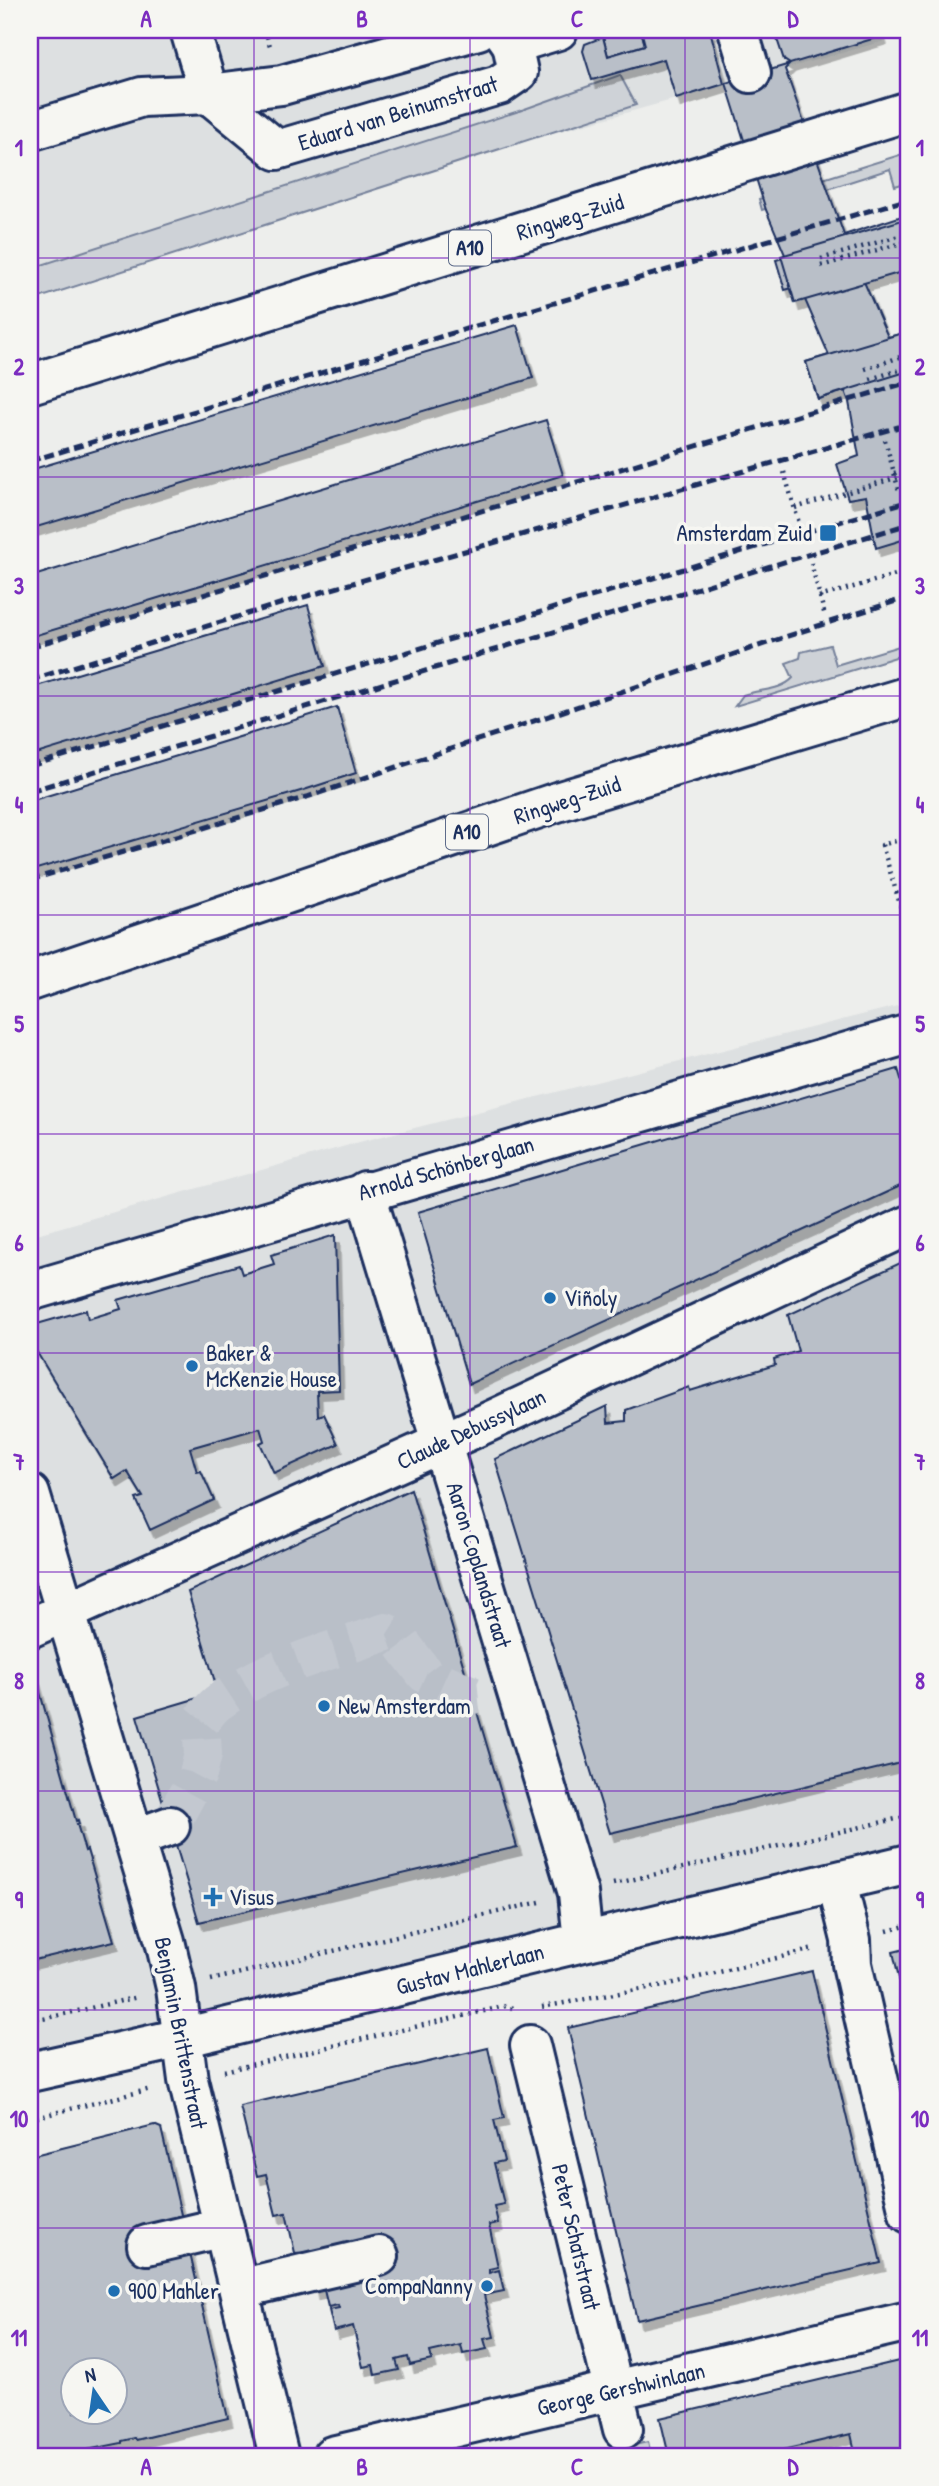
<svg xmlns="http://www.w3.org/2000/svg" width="939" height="2486" viewBox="0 0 939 2486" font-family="'Patrick Hand',sans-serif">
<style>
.built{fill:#dde0e1}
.green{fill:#ced2d7;stroke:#74809a;stroke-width:2}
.building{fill:#b9bfc8;stroke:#1b2f5e;stroke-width:2;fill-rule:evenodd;filter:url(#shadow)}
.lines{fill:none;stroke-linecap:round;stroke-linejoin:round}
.minor-tunnel{stroke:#c3c8d0;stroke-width:38;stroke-dasharray:38 19;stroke-linecap:butt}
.minor-casing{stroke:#1b2f5e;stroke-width:44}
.highway-casing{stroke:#1b2f5e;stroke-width:44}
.path{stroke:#1b2f5e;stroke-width:4.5;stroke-dasharray:2 5;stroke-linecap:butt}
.minor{stroke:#f6f6f2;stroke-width:38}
.highway{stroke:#f6f6f2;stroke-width:38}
.rail{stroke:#1b2f5e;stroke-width:5;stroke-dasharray:10 5;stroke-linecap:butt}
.grid{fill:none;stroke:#7b2cbf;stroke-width:2;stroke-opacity:0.55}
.poi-dot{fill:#1f6fb2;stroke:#f6f6f2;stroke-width:2.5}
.labels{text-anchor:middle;stroke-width:7;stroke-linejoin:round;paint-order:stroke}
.shield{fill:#f6f6f2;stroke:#5d6b8a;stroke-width:2}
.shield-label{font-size:21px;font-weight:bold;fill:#1b2f5e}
.street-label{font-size:23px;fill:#1b2f5e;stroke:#f6f6f2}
.poi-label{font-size:23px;fill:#1b2f5e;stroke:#f6f6f2;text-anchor:start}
.neatline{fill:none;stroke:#7b2cbf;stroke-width:2.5}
.grid-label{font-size:23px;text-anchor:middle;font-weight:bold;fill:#7b2cbf}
</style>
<defs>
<filter id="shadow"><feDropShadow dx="4.5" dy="8" stdDeviation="0" flood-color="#0004"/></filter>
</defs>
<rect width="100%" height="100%" fill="#edeeec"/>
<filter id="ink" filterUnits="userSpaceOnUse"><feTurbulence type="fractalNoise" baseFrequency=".0143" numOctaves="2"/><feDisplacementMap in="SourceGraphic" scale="14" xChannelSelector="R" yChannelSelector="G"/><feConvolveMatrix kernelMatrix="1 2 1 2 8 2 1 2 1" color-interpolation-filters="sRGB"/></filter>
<g filter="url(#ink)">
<g class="built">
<polygon points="30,30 897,30 899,37 233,222 30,289"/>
<polygon points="909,1003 909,1863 30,2074 30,1236 363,1141"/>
</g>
<g class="green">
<polygon points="620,75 636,105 30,301 30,273 35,267 519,111"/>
<polygon points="909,152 909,182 895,186 890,169 762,210 759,199"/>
<path d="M 909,643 L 909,653 L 735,706 L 743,695 C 759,689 781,691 793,678 L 786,663 L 800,658 L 801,652 L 830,645 L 836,665 Z"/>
<polygon points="648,2442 651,2456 607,2456 606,2451"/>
</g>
<g class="building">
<polygon points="629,30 641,30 645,45 608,56 603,37"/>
<polygon points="641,30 710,30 724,84 676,99 664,59 592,80 583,51 585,44 603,37 608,56 645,45"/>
<polygon points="786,30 880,30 882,36 790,64 784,60 775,33"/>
<polygon points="790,64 785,69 844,235 905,215 908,224 876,234 881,248 865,253 869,265 858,268 888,337 907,332 909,334 909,346 895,350 899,363 909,360 909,538 876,548 866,496 848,499 837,464 859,456 849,402 845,391 818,399 806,362 829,355 799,286 785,290 776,260 786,257 766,210 726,83"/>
<polygon points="909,218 909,270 795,303 781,256"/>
<polygon points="517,325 533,378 30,529 30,470"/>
<polygon points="909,331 909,371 818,399 806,362"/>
<polygon points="546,420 563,475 30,637 30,577"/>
<polygon points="308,605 325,666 30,756 30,688"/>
<polygon points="337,707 356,773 304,790 30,871 30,801"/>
<polygon points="898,1069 909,1105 909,1182 469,1384 418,1212"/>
<polygon points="335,1235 339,1390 317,1391 318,1416 324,1414 338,1444 274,1473 260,1443 264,1441 260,1428 190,1448 197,1472 201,1471 214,1500 150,1530 136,1499 143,1497 127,1471 114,1479 30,1341 30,1326 86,1310 88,1319 121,1309 118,1300 239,1265 242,1274 274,1264 271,1255"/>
<polygon points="909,1259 909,1761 610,1833 495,1459 607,1406 608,1423 626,1421 626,1410 689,1387 690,1391 775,1365 774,1359 798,1351 788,1315"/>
<polygon points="411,1489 517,1847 199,1922 137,1716 218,1692 188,1592"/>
<polygon points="32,1664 76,1821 78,1820 79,1824 77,1824 85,1851 87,1850 114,1941 30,1961 30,1665"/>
<polygon points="909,1948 909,2022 893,1952"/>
<polygon points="812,1971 881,2263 637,2320 568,2028"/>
<polygon points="488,2048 504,2118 494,2120 504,2161 494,2163 504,2204 494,2206 498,2223 489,2225 498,2267 489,2269 489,2273 499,2270 504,2291 484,2295 494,2337 484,2339 487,2349 463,2354 461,2345 430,2352 432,2360 410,2365 408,2357 396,2360 399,2370 375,2375 373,2365 363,2367 353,2326 334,2331 329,2310 339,2308 338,2305 328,2307 324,2290 314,2292 306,2252 295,2253 286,2213 276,2215 266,2174 257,2176 240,2106"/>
<path d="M 154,2125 L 161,2128 L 228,2418 L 136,2440 L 135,2438 L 122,2441 L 122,2443 L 76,2452 L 75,2455 L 30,2456 L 30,2156 ZM 74,2370 L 116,2370 L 116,2412 L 74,2412 Z"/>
<polygon points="903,2360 909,2385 909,2456 856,2456 851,2434 757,2456 669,2456 660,2418"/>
<polygon points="537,2447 539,2455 545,2453 546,2456 497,2456"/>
</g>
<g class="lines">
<path class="minor-tunnel" d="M 170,1826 L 198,1774 L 203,1754 L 201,1721 C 207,1714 212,1706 220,1701 C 265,1667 332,1651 386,1632 L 400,1641 L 425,1674 L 472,1695 L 517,1691"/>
<g class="minor-casing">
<g id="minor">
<polyline points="190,30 209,94 277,150 499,85 518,72 512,44 502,30"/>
<polyline points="738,30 751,73"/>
<polyline points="512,44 558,30"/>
<polyline points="30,131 142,97 209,94 282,85 478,30"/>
<polyline points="365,1191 578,1893 583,1941"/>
<polyline points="30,1291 909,1034"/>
<polyline points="30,1494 165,1941 176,1988 188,2080 279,2456"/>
<polyline points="30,1628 486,1423 909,1225"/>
<polyline points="134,1839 170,1826"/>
<polyline points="837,1883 851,1940 852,1964 909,2213"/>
<polyline points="530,2045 623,2429"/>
<polyline points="30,2072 182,2038 909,1864"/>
<polyline points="147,2245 224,2227"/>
<polyline points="239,2289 379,2256"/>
<polyline points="332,2456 909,2321"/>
</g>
</g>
<g class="highway-casing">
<g id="highway">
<polyline points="30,384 909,111"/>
<polyline points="30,981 560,801 909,696"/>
</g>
</g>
<g class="path">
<polyline points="265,30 271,49"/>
<polyline points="821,259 909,233"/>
<polyline points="821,266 909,241"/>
<polyline points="865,369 909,354"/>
<polyline points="870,379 909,367"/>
<polyline points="885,440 899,491"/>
<polyline points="784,472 799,523"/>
<polyline points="894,473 909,469"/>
<polyline points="795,508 909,474"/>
<polyline points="811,563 825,616"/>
<polyline points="819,597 909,571"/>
<polyline points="909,837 882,845 909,934"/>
<polyline points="613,1884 909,1816"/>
<polyline points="887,1931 909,1925"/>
<polyline points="211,1980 540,1902"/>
<polyline points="542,2007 670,1984 814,1949"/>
<polyline points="30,2022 138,1997"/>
<polyline points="224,2071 506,2006 516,2009"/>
<polyline points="30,2119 151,2089"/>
</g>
<use href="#minor" class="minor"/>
<use href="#highway" class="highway"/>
<g class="rail">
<polyline points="30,461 476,326 909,199"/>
<polyline points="30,647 909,382"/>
<polyline points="30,680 283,603 909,424"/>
<polyline points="30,766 909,501"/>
<polyline points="30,791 909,524"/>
<polyline points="30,880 307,797 827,623 909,597"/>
</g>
</g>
</g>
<path class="grid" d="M 254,30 L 254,2456M 470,30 L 470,2456M 685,30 L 685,2456M 30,258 L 909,258M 30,477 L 909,477M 30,696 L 909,696M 30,915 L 909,915M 30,1134 L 909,1134M 30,1353 L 909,1353M 30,1572 L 909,1572M 30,1791 L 909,1791M 30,2010 L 909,2010M 30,2228 L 909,2228"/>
<g class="poi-dot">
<rect x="819" y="524" width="18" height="18" rx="3.5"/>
<circle cx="550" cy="1298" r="7"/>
<circle cx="192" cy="1366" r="7"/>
<circle cx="324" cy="1706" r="7"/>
<path d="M209.5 1886.5h7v7h7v7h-7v7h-7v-7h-7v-7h7z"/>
<circle cx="487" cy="2286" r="7"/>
<circle cx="114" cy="2291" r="7"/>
</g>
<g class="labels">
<g class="shield">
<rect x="449" y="230.5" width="42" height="35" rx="5"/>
<rect x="446" y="814.5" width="42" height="35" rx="5"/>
</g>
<g class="shield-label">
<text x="470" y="255">A10</text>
<text x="467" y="839">A10</text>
</g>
<g class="street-label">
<text transform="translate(398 113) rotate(-17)" y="8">Eduard van Beinumstraat</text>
<text transform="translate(570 217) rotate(-17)" y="8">Ringweg-Zuid</text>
<text transform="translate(567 800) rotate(-18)" y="8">Ringweg-Zuid</text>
<text transform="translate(446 1168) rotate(-16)" y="8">Arnold Schönberglaan</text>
<text transform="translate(471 1429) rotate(-25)" y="8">Claude Debussylaan</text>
<text transform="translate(479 1565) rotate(73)" y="8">Aaron Coplandstraat</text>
<text transform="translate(470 1969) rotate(-14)" y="8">Gustav Mahlerlaan</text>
<text transform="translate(181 2033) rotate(79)" y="8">Benjamin Brittenstraat</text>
<text transform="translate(576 2237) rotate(77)" y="8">Peter Schatstraat</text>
<text transform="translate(621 2389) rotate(-13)" y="8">George Gershwinlaan</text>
</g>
<g class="poi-label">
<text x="812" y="541" text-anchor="end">Amsterdam Zuid</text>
<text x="564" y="1306">Viñoly</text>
<text x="206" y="1361">Baker &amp;<tspan x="206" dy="26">McKenzie House</tspan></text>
<text x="338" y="1714">New Amsterdam</text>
<text x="229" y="1905">Visus</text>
<text x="473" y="2294" text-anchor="end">CompaNanny</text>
<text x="128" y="2299">900 Mahler</text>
</g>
</g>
<rect width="939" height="2486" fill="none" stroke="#f6f6f2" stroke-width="77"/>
<g transform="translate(94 2391) rotate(347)"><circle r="33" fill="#f6f6f2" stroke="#9ea6b7" stroke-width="2"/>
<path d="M0-5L12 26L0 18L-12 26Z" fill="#1f6fb2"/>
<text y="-10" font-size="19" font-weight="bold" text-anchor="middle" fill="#1b2f5e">N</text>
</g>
<rect x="38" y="38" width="862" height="2410" class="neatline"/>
<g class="grid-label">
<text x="146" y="27">A</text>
<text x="362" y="27">B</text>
<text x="577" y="27">C</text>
<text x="793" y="27">D</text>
<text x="19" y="156">1</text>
<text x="920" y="156">1</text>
<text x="19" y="375">2</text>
<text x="920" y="375">2</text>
<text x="19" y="594">3</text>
<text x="920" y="594">3</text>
<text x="19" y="813">4</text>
<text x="920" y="813">4</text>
<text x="19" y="1032">5</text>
<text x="920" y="1032">5</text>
<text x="19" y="1251">6</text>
<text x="920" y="1251">6</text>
<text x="19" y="1470">7</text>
<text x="920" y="1470">7</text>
<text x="19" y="1689">8</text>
<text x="920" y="1689">8</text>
<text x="19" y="1908">9</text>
<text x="920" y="1908">9</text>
<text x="19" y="2127">10</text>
<text x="920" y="2127">10</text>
<text x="19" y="2346">11</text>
<text x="920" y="2346">11</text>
<text x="146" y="2475">A</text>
<text x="362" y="2475">B</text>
<text x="577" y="2475">C</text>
<text x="793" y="2475">D</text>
</g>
</svg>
